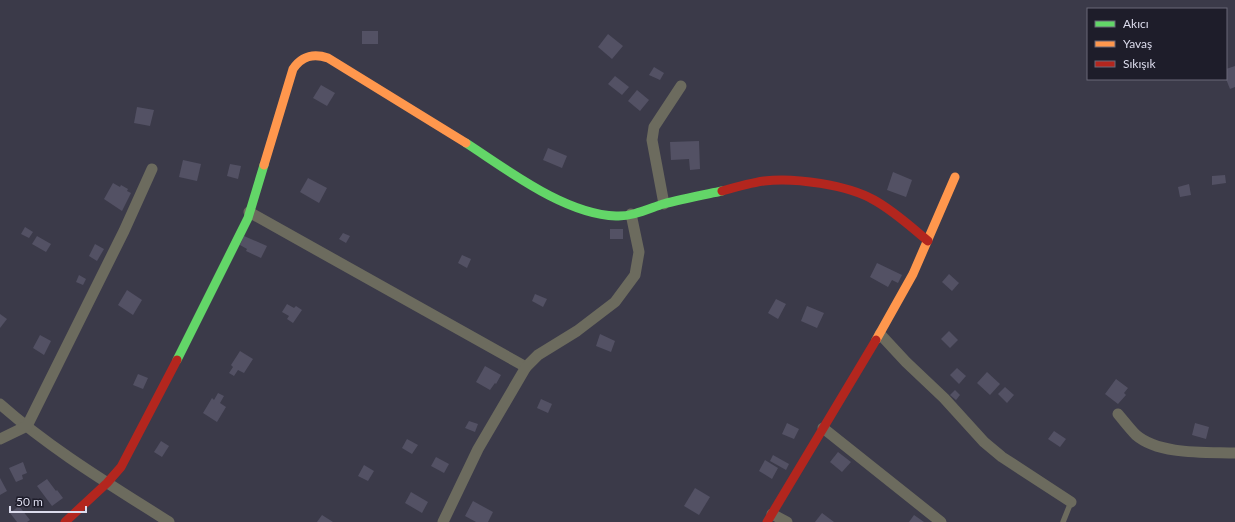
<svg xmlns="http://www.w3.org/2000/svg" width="1235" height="522" viewBox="0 0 1235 522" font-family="Lato,sans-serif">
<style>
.building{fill:#535164}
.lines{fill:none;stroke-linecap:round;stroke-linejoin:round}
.lane{stroke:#6c6b5e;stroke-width:5.5}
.street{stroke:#6c6b5e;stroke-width:11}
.fast{stroke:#63d668;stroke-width:9}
.slow{stroke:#ff974d;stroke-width:9}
.jam{stroke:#b3261e;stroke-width:9}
</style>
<rect width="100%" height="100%" fill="#3b3a49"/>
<g class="building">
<rect x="362" y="31" width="16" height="13"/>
<polygon points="608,34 623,46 612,59 598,47"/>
<polygon points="1235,66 1235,87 1230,89 1226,79 1226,69"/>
<polygon points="654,67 664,73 660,80 649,75"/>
<polygon points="615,76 629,87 622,95 608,84"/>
<polygon points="321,85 335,93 327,106 313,98"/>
<polygon points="637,90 649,100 640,111 628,101"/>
<polygon points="137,107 154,110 150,126 134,123"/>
<polygon points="699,141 700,169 690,170 689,159 671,160 670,142"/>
<polygon points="548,148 567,156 562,168 543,160"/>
<polygon points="183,160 201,164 197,181 179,177"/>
<polygon points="230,164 241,166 238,179 227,176"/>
<polygon points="893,172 912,180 906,197 887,190"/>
<polygon points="1225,175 1226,183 1212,185 1212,176"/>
<polygon points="308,178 327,188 319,203 300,192"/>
<polygon points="113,183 120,187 121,185 128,189 127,191 131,193 122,211 104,199"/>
<polygon points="1189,184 1191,195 1180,197 1178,187"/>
<polygon points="25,227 33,232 29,238 21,234"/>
<rect x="610" y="229" width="13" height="10"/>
<polygon points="343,233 350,236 346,243 339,239"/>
<polygon points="37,236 51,244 46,252 32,244"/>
<polygon points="244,236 267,246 261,258 246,251 247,249 240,245"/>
<polygon points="95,244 104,249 97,261 89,256"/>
<polygon points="462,255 471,259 467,268 458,263"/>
<polygon points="877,263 902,275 898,283 892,280 888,287 870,277"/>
<polygon points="949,274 959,283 952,291 942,282"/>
<polygon points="79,275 86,279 83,285 76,282"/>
<polygon points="127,290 142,300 133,315 118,305"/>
<polygon points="535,294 547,299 543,307 532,301"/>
<polygon points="776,299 786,304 778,319 768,313"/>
<polygon points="287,304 294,308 296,306 302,310 293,323 287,319 289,316 282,312"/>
<polygon points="807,306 824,313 817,328 801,321"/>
<polygon points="0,314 7,319 0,328"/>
<polygon points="949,331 958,340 950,348 941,339"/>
<polygon points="600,334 615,341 611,352 596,346"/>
<polygon points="40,335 51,341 44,355 33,348"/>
<polygon points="240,351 253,359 244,373 238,370 234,376 229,373 233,367 231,365"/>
<polygon points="485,366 501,375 496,384 495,383 490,390 476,382"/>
<polygon points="957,368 966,376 959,384 950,375"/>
<polygon points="987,372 1000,384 990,395 977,383"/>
<polygon points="138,374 148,378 143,389 133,385"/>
<polygon points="1116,379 1128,388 1124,393 1126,395 1118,404 1105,394"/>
<polygon points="1005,387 1014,395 1007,403 998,394"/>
<polygon points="955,390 960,395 956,400 950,395"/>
<polygon points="218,393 224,396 220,403 226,407 217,422 203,413 212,398 214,400"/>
<polygon points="541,399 552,404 548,413 537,408"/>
<polygon points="469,421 478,424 475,432 465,428"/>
<polygon points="787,423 799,429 794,439 782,434"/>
<polygon points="1195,423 1209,427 1206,439 1192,435"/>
<polygon points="1054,431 1066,439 1060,447 1048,439"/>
<polygon points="407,439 418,445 412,454 402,448"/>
<polygon points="161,441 169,446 162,457 154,452"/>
<polygon points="838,452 851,462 842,472 830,462"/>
<polygon points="773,455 789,464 786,470 770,461"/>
<polygon points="436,457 449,464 444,473 431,466"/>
<polygon points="765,460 778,468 772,479 759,471"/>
<polygon points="23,462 27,473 22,475 23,479 16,482 9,468"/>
<polygon points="364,465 374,471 368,481 358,476"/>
<polygon points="0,478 7,491 0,495"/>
<polygon points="47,479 56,491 57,490 63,498 52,506 37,486"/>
<polygon points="695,488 710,497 699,515 684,506"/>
<polygon points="411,492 428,502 422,513 405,503"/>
<polygon points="473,501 493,512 488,522 476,522 465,516"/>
<polygon points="19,506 30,520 27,522 17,522 10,513"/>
<polygon points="822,513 834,522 815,522"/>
<polygon points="322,515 333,522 317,522"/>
<polygon points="914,515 924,522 909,522"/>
</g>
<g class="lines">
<polyline class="lane" points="1063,522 1071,502"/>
<g class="street">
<polyline points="664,204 652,140 654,127 681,86"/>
<polyline points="249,212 526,367"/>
<polyline points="880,334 906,362 944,398 984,442 1002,457 1071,502"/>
<path d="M 0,404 C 52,450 111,485 169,522"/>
<path d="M 1118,414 C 1124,421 1130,429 1136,435 C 1159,455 1206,452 1235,453"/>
<polyline points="823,428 941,522"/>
<polyline points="0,439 27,426 124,231 152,169"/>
<polyline points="772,514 787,522"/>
<polyline points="443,522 478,449 526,367 538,355 577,331 615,302 635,275 639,252 631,214"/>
</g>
<g class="fast">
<path d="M 466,143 C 508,170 564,214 616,216 C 631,217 648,209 663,204 C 682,199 703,195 722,191"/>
<polyline points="177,360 248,218 264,165"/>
</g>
<g class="slow">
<path d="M 264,165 L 293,69 C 302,56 313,53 328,58 L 466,143"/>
<polyline points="876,340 913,274 955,177"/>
</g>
<g class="jam">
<path d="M 722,191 C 736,187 750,183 764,181 C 794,177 848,185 874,200 C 894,211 911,227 928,241"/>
<polyline points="65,522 107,483 121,467 177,360"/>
<polyline points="767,522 876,340"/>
</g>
</g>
<rect x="1087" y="8" width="140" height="72" fill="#1e1d2a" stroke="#6a6978"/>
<rect x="1095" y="21" width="20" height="6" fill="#63d668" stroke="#6a6978"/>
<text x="1123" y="28" font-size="12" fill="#dcdced">Akıcı</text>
<rect x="1095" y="41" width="20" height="6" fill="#ff974d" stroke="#6a6978"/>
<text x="1123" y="48" font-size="12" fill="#dcdced">Yavaş</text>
<rect x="1095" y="61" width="20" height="6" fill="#b3261e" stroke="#6a6978"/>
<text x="1123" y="68" font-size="12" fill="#dcdced">Sıkışık</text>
<path d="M10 506v6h76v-6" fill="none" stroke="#dcdced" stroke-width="2"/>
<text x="16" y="506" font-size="12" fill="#dcdced" stroke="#1e1d2a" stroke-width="3" paint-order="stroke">50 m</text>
</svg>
